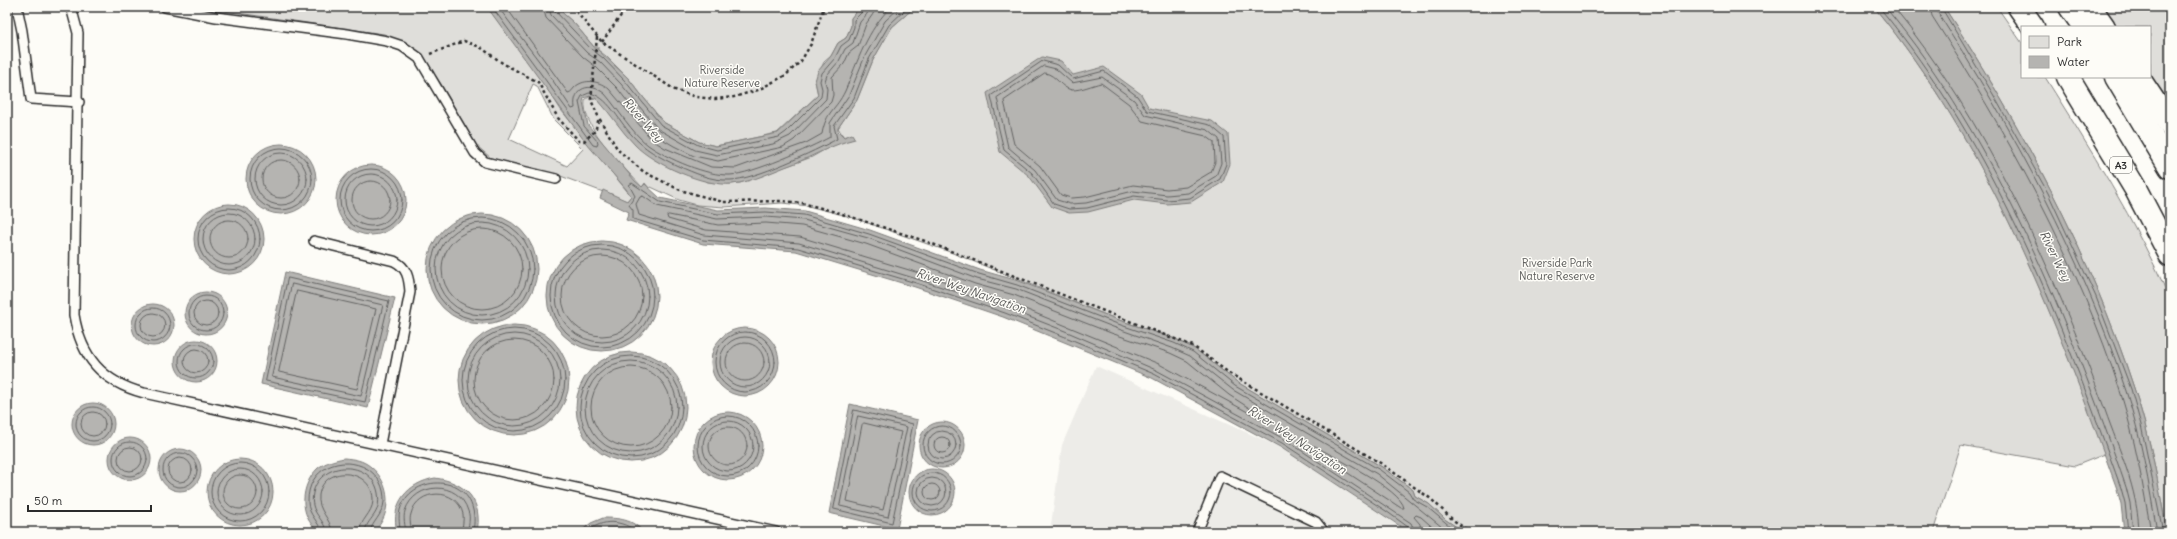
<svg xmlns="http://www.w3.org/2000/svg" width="2177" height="539" viewBox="0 0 2177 539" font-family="Delius,sans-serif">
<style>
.built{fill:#edece8}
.green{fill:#dfdeda;stroke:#858482;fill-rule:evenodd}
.water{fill:#b5b4b1;stroke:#7e7d7b}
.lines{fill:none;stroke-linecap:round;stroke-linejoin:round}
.shore{stroke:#626261;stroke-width:1}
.service-casing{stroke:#2b2b2b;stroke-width:12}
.trunk-casing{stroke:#2b2b2b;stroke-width:25}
.path{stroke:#2b2b2b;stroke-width:2.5;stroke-dasharray:3 3;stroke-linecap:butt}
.service{stroke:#fdfcf7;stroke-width:9}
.trunk{stroke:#fdfcf7;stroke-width:22}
.labels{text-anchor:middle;stroke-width:3;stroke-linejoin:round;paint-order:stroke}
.shield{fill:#fdfcf7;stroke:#6a6a68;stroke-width:1}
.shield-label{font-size:10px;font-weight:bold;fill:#2b2b2b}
.park-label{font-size:11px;fill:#585857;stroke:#fdfcf7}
.water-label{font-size:12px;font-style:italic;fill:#5b5b5a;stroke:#fdfcf7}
</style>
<rect width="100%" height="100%" fill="#fdfcf7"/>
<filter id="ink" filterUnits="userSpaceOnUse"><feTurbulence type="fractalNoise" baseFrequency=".025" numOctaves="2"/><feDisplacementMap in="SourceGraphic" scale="8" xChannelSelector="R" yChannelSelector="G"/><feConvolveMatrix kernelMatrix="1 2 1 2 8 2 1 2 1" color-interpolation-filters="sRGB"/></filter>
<g filter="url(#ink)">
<polygon class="built" points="1096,366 1280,447 1408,532 1050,532 1062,445"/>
<g class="green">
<path d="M 196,7 L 487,7 L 538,74 L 561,110 L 631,196 L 627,201 L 558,175 L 491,158 L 477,146 L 441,84 L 419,52 L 384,34 ZM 533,84 L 537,86 L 554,120 L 583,149 L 567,166 L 509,139 Z"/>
<polygon points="556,7 860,7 851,18 851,26 846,38 838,43 831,56 824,62 815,81 818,95 777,133 716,146 699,142 663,122 628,78 606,56 594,47 574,23"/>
<path d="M 915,7 L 1874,7 C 1982,137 2047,297 2105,454 L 2075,466 L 1961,445 L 1933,532 L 1464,532 L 1446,520 L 1429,504 L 1415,496 L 1413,490 L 1382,467 L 1237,382 L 1195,349 L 1176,339 L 1116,319 L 950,252 L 851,217 L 808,206 L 782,203 L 724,207 L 697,205 L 679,200 L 651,187 L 649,188 L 645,183 L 642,187 C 624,167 581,127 585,100 L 590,96 L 598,100 L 657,161 L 708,182 L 730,184 L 740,183 L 812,157 L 838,142 L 854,139 L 844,137 L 838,128 L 857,100 L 873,60 L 892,27 Z"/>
<path d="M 1944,7 L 1997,7 L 2022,43 L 2022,77 L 2045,77 C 2090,149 2136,221 2170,299 L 2170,532 L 2167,532 C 2158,483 2150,434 2134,388 C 2090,253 2021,125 1944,7 Z"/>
<polygon points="2102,7 2170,7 2170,103 2150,74 2150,27 2118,27"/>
</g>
<g class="water">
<path d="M 487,7 L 556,7 L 574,23 L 594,47 L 598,47 L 598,50 L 628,78 L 663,122 L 699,142 L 716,146 L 778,133 L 818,95 L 815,81 L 818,71 L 831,56 L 838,43 L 846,38 L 851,26 L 851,18 L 860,7 L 915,7 L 892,27 L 873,60 L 857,100 L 838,128 L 838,131 L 844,137 L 852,134 L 855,139 C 833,144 814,156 793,164 C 773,171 753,182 732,184 C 705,187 653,164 635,145 C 621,131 611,114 598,100 L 594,97 L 593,99 L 590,100 L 590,96 L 584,98 L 583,102 L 588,125 L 635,181 L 642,187 L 645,184 L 660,198 L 718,210 L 766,208 L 805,211 L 870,230 L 980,270 L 1019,281 L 1116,319 L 1175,339 L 1195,349 L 1237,382 L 1382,467 L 1413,490 L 1415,496 L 1429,504 L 1446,520 L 1464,532 L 1409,532 L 1280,447 L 1152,378 L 1003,317 L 915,287 L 796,251 L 703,244 L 626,220 L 629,212 L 600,198 L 603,190 L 627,201 L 631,196 L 626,189 L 586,143 Z"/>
<path d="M 1874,7 L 1944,7 C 2021,125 2090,253 2134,388 C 2150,434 2158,483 2167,532 L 2124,532 L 2121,504 L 2117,489 C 2056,320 1990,147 1874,7 Z"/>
<polygon points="1042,57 1061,61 1073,75 1104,67 1141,94 1149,108 1212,121 1228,134 1230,164 1223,182 1191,202 1167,204 1134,200 1088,212 1069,213 1052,207 1029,176 1000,152 987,93"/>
<circle cx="281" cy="179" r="35"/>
<circle cx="371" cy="200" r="35"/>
<circle cx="229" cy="239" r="35"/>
<circle cx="482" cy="269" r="55"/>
<circle cx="602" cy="296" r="55"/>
<polygon points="285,272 395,298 368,408 261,384"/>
<circle cx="206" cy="313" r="21"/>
<circle cx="153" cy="325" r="21"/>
<circle cx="514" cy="380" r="55"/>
<circle cx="745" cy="362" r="34"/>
<circle cx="196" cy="361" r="21"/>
<circle cx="631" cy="407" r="55"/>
<circle cx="93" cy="424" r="21"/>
<polygon points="850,404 918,420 897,529 829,513"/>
<circle cx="728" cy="446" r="34"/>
<circle cx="942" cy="445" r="23"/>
<circle cx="130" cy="459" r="21"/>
<circle cx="180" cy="470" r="21"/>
<path d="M 344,458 C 354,459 363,460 371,467 C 391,483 393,515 373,532 L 319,532 C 298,516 300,485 318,468 C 326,462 335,460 344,458 Z"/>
<circle cx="240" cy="492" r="33"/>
<circle cx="932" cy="492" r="23"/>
<path d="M 435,478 C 466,482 483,501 477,532 L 397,532 C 390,503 408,483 435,478 Z"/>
<path d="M 603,518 C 618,518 633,519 643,532 L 580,532 L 591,523 Z"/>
</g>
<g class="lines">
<g class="shore">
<path d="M 492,7 L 593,145 L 597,146 L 598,142 L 584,126 L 579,102 L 582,96 L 589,93 C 608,96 618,120 631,134 C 644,149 659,157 678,166 C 695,173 711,181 730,180 C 754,180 815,151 837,139 L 834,126 L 854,98 L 869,59 L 889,25 L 908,7"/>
<path d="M 498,7 L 545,69 L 572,109 L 575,108 C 572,88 590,81 605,94 C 619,110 631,132 648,145 C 668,159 707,176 730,175 C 752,174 810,148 830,137 L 830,123 L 849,95 L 865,56 L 885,21 L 900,7"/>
<path d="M 506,7 L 568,93 C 572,92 572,90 575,87 C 585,78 600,81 609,89 L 652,140 L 665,148 L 711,167 L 736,168 L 806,143 L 822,134 C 826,111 836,110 845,91 C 858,61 867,30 891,7"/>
<polyline points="543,7 546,18 583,57 596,67 617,88 652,133 674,146 694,156 718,161 783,147 794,140 831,102 833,95 832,77 844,64 849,53 858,46 866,24 873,14 875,7"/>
<polyline points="549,7 551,15 587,53 600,62 621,84 658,129 695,150 717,155 773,144 790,136 826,99 827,89 825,81 827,75 839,61 845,49 853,43 860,22 867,14 869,7"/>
<polyline points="554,7 555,11 591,49 603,58 625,81 661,125 698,145 717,150 779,137 786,132 821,97 822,89 820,81 822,73 835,58 841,46 849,40 854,27 854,20 862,12 864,7"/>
<path d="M 1879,7 C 1995,146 2061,320 2121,488 L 2125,503 L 2128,532"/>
<path d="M 1885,7 C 1998,142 2069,322 2126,487 L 2130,503 L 2133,532"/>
<path d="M 1893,7 C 1986,119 2055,274 2105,410 C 2119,450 2138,489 2139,532"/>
<path d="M 1930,7 L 1932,16 C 2006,131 2079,263 2121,394 C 2135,439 2143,485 2151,532"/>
<path d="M 1936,7 L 1938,13 C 2014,131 2082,257 2126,391 C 2141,436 2149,484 2157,532"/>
<polyline points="1941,7 1993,94 2048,193 2096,297 2131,389 2141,425 2163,532"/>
<polygon points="1043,61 1058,65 1073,79 1104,71 1137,96 1147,111 1210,125 1224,137 1226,164 1220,179 1190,198 1167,200 1134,196 1087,208 1069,209 1054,204 1032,173 1004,150 991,96"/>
<polygon points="1044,66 1056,69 1072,83 1102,77 1134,100 1145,115 1208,130 1219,139 1221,163 1216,176 1188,193 1167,195 1133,191 1086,203 1070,204 1057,200 1035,170 1008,147 997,98"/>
<path d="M 1045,73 C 1057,75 1060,88 1072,90 C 1082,90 1092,85 1101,83 L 1129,104 L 1142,121 L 1206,136 L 1214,142 L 1215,162 L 1211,172 L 1186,187 L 1167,189 L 1133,185 L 1085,197 L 1071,198 L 1061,195 L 1040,166 L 1014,144 L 1004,101 Z"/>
<circle cx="281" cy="179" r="31"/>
<circle cx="281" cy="179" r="26"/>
<circle cx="281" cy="179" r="19"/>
<circle cx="371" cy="200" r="31"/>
<circle cx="371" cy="200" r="26"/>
<circle cx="371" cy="200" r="19"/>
<circle cx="229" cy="239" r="31"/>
<circle cx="229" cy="239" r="26"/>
<polygon points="669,215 718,225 766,223 802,226 866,244 975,284 1014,295 1111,333 1170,353 1187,361 1229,395 1271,422 1268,423 1159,364 1008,302 919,273 800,237 706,230 668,219 667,216"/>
<circle cx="482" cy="269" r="51"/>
<circle cx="229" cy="239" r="19"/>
<circle cx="482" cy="269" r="46"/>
<circle cx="482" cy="269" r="40"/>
<circle cx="602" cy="296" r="51"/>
<circle cx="602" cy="296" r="46"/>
<circle cx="602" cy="296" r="40"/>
<polygon points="288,278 389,301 365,402 266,381"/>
<polygon points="292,284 383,305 361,396 272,377"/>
<polygon points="297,291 376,309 357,389 279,372"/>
<circle cx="206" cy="313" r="17"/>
<circle cx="206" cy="313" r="12"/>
<circle cx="153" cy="325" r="17"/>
<circle cx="153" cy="325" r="12"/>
<circle cx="514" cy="380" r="51"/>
<circle cx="745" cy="362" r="30"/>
<circle cx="514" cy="380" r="46"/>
<circle cx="745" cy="362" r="25"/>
<circle cx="514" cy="380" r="40"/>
<circle cx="745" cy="362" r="19"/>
<circle cx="196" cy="361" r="17"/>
<circle cx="196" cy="361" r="12"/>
<circle cx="631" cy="407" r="51"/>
<circle cx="631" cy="407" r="46"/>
<circle cx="631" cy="407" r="40"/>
<circle cx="93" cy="424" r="17"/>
<polygon points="854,410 913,424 892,523 834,509"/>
<circle cx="93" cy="424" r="12"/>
<circle cx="728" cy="446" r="30"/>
<polygon points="858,416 907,427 888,517 840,506"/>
<circle cx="728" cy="446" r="25"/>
<polygon points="864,423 901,432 883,510 847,501 862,425"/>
<circle cx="942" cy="445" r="19"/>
<circle cx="728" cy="446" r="19"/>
<circle cx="942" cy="445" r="14"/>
<circle cx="942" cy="445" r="8"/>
<circle cx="130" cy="459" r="17"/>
<path d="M 1315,446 C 1333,457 1401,489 1404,508 L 1401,508 L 1313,450 L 1312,447 Z"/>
<circle cx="130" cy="459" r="12"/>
<circle cx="180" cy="470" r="17"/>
<circle cx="180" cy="470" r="12"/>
<circle cx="240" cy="492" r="29"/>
<circle cx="240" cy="492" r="23"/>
<circle cx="932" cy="492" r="19"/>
<circle cx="240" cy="492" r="17"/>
<circle cx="932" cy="492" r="14"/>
<circle cx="932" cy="492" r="8"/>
<path d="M 321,532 C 320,522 308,515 308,502 C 307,449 386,451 384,502 C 383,515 371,523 370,532"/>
<path d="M 326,532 C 325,518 309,514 313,493 C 320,460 372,459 378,493 C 382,516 366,518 365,532"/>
<path d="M 332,532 C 331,518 317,511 319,495 C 324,463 374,469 373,501 C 372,514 360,520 359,532"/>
<path d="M 400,532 C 400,525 398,518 400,510 C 410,475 465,473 473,510 C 475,518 474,525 473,532"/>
<path d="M 406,532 C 405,525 403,518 405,511 C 415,481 459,480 468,511 C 471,518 468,525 468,532"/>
<path d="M 412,532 C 411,526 409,520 411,514 C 417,488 457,487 463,514 C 464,520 462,526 462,532"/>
<path d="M 587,532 C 603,518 621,520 638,532"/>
<polyline points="1410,532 1408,527 1386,511 1282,443 1154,374 1063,336 1005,313 916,283 798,248 703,240 633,219 633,210 629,205 635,196 629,185 632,183 660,202 718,214 766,212 804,215 869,234 979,274 1017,285 1115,323 1174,343 1193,352 1235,386 1380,470 1409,492 1413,499 1427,507 1457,532"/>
<polyline points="1415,532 1411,523 1284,439 1156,370 1065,331 1006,308 917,279 799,243 704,235 639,215 636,204 640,197 643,196 657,206 717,219 766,217 804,220 868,238 977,279 1016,289 1113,327 1172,348 1190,356 1233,390 1377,474 1448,532"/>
<polyline points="1421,532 1420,524 1414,517 1416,515 1421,517 1438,532"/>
</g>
<g class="service-casing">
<g id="service">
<polyline points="17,7 22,31 31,99 79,102"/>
<path d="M 71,7 L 78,33 L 74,315 C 81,357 102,382 144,393 L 776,532"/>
<polyline points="165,7 216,17 347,34 387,41 402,46 419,58 475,153 485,162 556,179"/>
<path d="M 314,241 L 394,261 C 407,267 409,278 410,292 L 380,444"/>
<polyline points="1197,532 1220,476 1316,522 1324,532"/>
</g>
</g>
<g class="trunk-casing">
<g id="trunk">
<polyline points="2019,7 2033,27"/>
<polyline points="2070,7 2084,27"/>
<polyline points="2090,7 2104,27"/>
<polyline points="2068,77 2135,188 2170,255"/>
<polyline points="2116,77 2170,167"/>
<polyline points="2138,77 2170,125"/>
</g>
</g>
<g class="path">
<polyline points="572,7 602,42 675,90 696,97 715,99 734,97 758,90 786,75 801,61 811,44 824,7"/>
<polyline points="597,37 591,100 599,118 618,150 644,172 680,190 723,202 783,201 802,203 836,212 925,241 1193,346 1229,373 1382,464 1431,499 1453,520 1470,532"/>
<polyline points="602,42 627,7"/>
<polyline points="430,54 464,41 480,47 504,64 538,82 558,118 579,141 584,141 595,131 599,118"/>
</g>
<use href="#service" class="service"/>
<use href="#trunk" class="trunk"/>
</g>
</g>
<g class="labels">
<rect class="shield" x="2110" y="157" width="22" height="16" rx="3"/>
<g class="shield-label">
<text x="2121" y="169">A3</text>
</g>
<g class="park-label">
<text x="722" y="74">Riverside<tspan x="722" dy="13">Nature Reserve</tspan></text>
<text x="1557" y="267">Riverside Park<tspan x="1557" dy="13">Nature Reserve</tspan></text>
</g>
<g class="water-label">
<text transform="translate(643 120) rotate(49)" y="4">River Wey</text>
<text transform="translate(2055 256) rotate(64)" y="4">River Wey</text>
<text transform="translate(971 291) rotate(19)" y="4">River Wey Navigation</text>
<text transform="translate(1297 440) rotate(33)" y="4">River Wey Navigation</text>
</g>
</g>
<rect width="2177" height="539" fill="none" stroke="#fdfcf7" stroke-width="24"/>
<rect x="12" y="12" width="2153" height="515" fill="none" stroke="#2b2b2b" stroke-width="1.5" filter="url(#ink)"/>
<rect x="2021" y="26" width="130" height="52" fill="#fdfcf7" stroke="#a9a8a5"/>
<rect x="2029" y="36" width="20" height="12" fill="#dfdeda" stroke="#a9a8a5"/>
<text x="2057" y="46" font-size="12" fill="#2b2b2b">Park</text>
<rect x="2029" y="56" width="20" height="12" fill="#b5b4b1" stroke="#a9a8a5"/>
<text x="2057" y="66" font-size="12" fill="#2b2b2b">Water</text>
<path d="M28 505v6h123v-6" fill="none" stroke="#2b2b2b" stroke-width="2"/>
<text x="34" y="505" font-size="12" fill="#2b2b2b" stroke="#fdfcf7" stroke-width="3" paint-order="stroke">50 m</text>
</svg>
